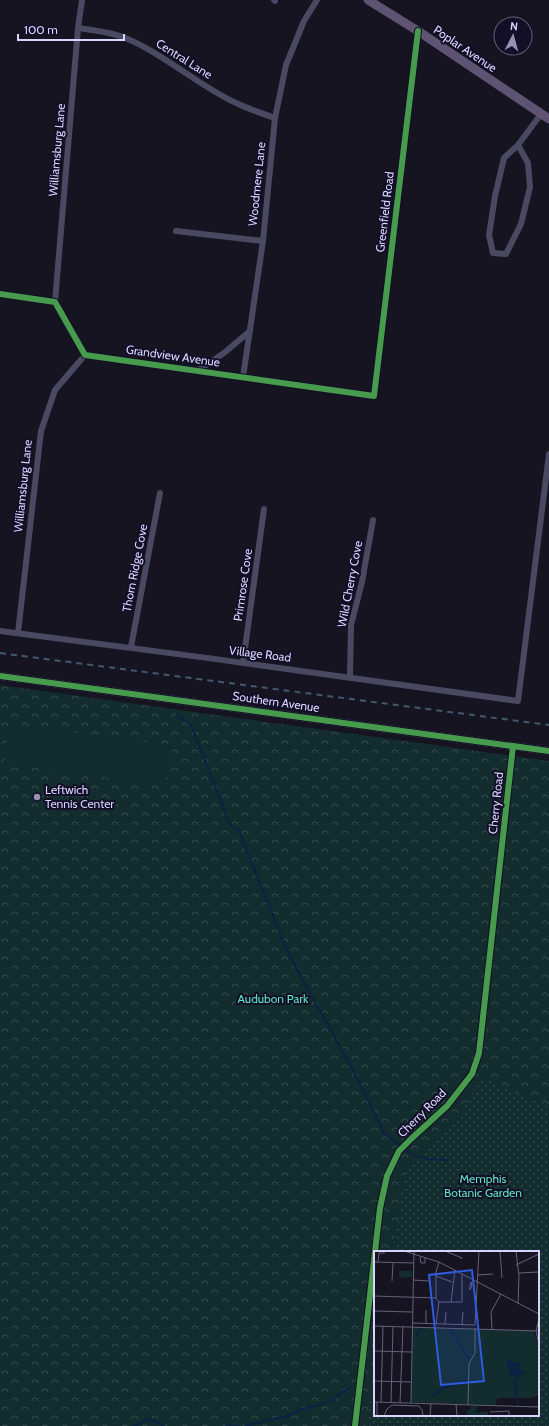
<svg xmlns="http://www.w3.org/2000/svg" width="549" height="1426" viewBox="0 0 549 1426" font-family="Cabin,sans-serif">
<style>
.forest{fill:url(#forest-crowns);fill-rule:evenodd}
.garden{fill:url(#garden-dots)}
.pitch{fill:#132c2d}
.lines{fill:none;stroke-linecap:round;stroke-linejoin:round}
.stream{stroke:#0d2144;stroke-width:2}
.street{stroke:#4a4962;stroke-width:6}
.secondary{stroke:#575674;stroke-width:8}
.primary{stroke:#5e5373;stroke-width:9}
.rail{stroke:#43596b;stroke-width:2;stroke-dasharray:6 5;stroke-linecap:butt}
.cycleway-casing{stroke:#130f26;stroke-width:8}
.cycleway{stroke:#469c4c;stroke-width:6}
.poi-dot{fill:#9591b1;stroke:#130f26;stroke-width:1.5}
.labels{text-anchor:middle;stroke-width:4;stroke-linejoin:round;paint-order:stroke}
.street-label{font-size:12px;fill:#d9d4ff;stroke:#130f26}
.poi-label{font-size:12px;fill:#d9d4ff;stroke:#130f26;text-anchor:start}
.park-label{font-size:12px;fill:#5fe0c0;stroke:#130f26}
.inset-river{fill:none;stroke:#0d2144;stroke-width:2}
.inset-road{fill:none;stroke:#64617a;stroke-width:1}
.view{fill:#305bdc;fill-opacity:0.15;stroke:#305bdc;stroke-width:2}
.inset-edge{fill:none;stroke:#d9d4ff;stroke-width:2}
</style>
<defs>
<pattern id="forest-crowns" width="20" height="18" patternUnits="userSpaceOnUse"><rect width="20" height="18" fill="#132c2d"/><path d="M2 6a3 3 0 1 1 6 0M12 15a3 3 0 1 1 6 0" fill="none" stroke="#354a4c"/></pattern>
<pattern id="garden-dots" width="8" height="8" patternUnits="userSpaceOnUse"><rect width="8" height="8" fill="#132c2d"/><path d="M2 2h.1M6 6h.1" fill="none" stroke="#354a4c" stroke-width="1.8" stroke-linecap="round"/></pattern>
</defs>
<rect width="100%" height="100%" fill="#161421"/>
<path class="forest" d="M 0,685 L 549,761 L 549,1426 L 0,1426 ZM 375,1252 L 538,1252 L 538,1415 L 375,1415 Z"/>
<polygon class="garden" points="482,1078 549,1107 549,1426 366,1426 375,1367 375,1415 538,1415 538,1252 393,1252 400,1206 408,1166 461,1113"/>
<polygon class="pitch" points="9,724 171,745 166,786 4,763"/>
<g class="lines">
<g class="stream">
<polyline points="177,715 191,725 230,824 239,831 287,951 354,1072 384,1133 398,1144"/>
<path d="M 407,1151 C 419,1160 435,1160 449,1160"/>
<polyline points="133,1426 150,1419 164,1426"/>
<polyline points="226,1426 239,1426"/>
<polyline points="245,1426 278,1418 286,1417 300,1410 332,1401 342,1392 349,1389"/>
</g>
<g class="street">
<polyline points="274,0 275,1"/>
<path d="M 78,28 C 93,30 109,32 123,37 C 158,51 187,76 219,94 C 237,105 255,111 275,118"/>
<polygon points="518,145 528,163 530,187 521,224 506,254 493,253 489,235 495,196 504,158"/>
<polyline points="518,145 541,114"/>
<polyline points="176,231 263,241"/>
<polyline points="0,294 55,302 85,355 374,396 418,31"/>
<polyline points="55,302 78,28 82,0"/>
<polyline points="197,371 224,353 250,331"/>
<polyline points="243,377 263,241 275,118 286,65 304,21 317,0"/>
<path d="M 0,631 C 173,653 345,676 518,701 L 549,454"/>
<polyline points="18,633 41,431 55,390 85,355"/>
<polyline points="131,647 160,493"/>
<polyline points="243,663 264,509"/>
<polyline points="350,676 351,625 362,582 373,520"/>
<polyline points="355,1426 380,1208 387,1176 399,1151 411,1139 447,1106 472,1074 479,1053 513,746"/>
</g>
<polyline class="secondary" points="0,676 549,751"/>
<polyline class="primary" points="368,0 418,31 549,119"/>
<polyline class="rail" points="0,653 549,725"/>
<g class="cycleway-casing">
<g id="cycleway">
<polyline points="0,294 55,302 85,355 374,396 418,31"/>
<polyline points="0,676 549,751"/>
<polyline points="355,1426 380,1208 387,1176 399,1151 411,1139 447,1106 472,1074 479,1053 513,746"/>
</g>
</g>
<use href="#cycleway" class="cycleway"/>
</g>
<circle class="poi-dot" cx="37" cy="797" r="4"/>
<g class="labels">
<g class="street-label">
<text transform="translate(465 49) rotate(34)" y="4">Poplar Avenue</text>
<text transform="translate(184 59) rotate(32)" y="4">Central Lane</text>
<text transform="translate(57 150) rotate(-85)" y="4">Williamsburg Lane</text>
<text transform="translate(257 184) rotate(-84)" y="4">Woodmere Lane</text>
<text transform="translate(385 212) rotate(-83)" y="4">Greenfield Road</text>
<text transform="translate(173 356) rotate(8)" y="4">Grandview Avenue</text>
<text transform="translate(23 486) rotate(-84)" y="4">Williamsburg Lane</text>
<text transform="translate(135 568) rotate(-79)" y="4">Thorn Ridge Cove</text>
<text transform="translate(350 584) rotate(-79)" y="4">Wild Cherry Cove</text>
<text transform="translate(243 585) rotate(-82)" y="4">Primrose Cove</text>
<text transform="translate(260 654) rotate(7)" y="4">Village Road</text>
<text transform="translate(276 702) rotate(8)" y="4">Southern Avenue</text>
<text transform="translate(496 803) rotate(-84)" y="4">Cherry Road</text>
<text transform="translate(422 1113) rotate(-45)" y="4">Cherry Road</text>
</g>
<g class="poi-label">
<text x="45" y="794">Leftwich<tspan x="45" dy="14">Tennis Center</tspan></text>
</g>
<g class="park-label">
<text x="273" y="1003">Audubon Park</text>
<text x="483" y="1183">Memphis<tspan x="483" dy="14">Botanic Garden</tspan></text>
</g>
</g>
<g transform="translate(374 1251)">
<rect width="165" height="165" fill="#161421"/>
<path d="M 39,76 L 160,80 L 165,95 L 165,144 L 157,147 L 126,146 L 122,149 L 122,154 L 37,151 Z" fill="#132c2d"/>
<path d="M 160,102 L 165,107 L 165,144 L 157,147 L 123,147 L 122,153 L 95,152 L 97,111 L 102,103 L 146,106 ZM 97,155 L 104,155 L 101,162 L 114,160 L 114,165 L 89,165 L 94,163 L 92,159 L 96,159 Z" fill="#132c2d"/>
<path d="M 25,20 L 38,20 L 38,26 L 25,27 Z" fill="#132c2d"/>
<path d="M 135,108 L 140,112 L 146,110 L 145,118 L 151,121 L 150,124 L 137,125 L 132,109 Z" fill="#0d2144"/>
<path class="inset-river" d="M 76,78 L 96,109M 40,87 L 48,77M 56,147 L 69,137 L 93,129M 144,154 L 141,135 L 142,128 L 146,127"/>
<path class="inset-road" d="M 30,0 L 65,11 L 165,63M 71,0 L 88,7 L 86,7M 126,0 L 128,27M 142,0 L 145,25 L 144,52M 165,0 L 165,25M 46,6 L 47,12 L 51,12 L 51,6M 0,11 L 40,12M 4,11 L 5,2 L 11,2M 142,14 L 165,3M 145,22 L 164,21M 104,24 L 119,23M 62,25 L 78,31M 39,29 L 55,30M 18,30 L 19,12M 97,31 L 98,34 L 96,39 L 96,35 ZM 0,45 L 62,47 L 65,51 L 88,51 L 88,23M 62,47 L 62,21 L 65,11M 77,51 L 81,19M 1,60 L 38,61M 165,68 L 162,80 L 165,93M 38,72 L 101,74 L 105,0M 52,73 L 52,59M 62,73 L 65,51M 71,73 L 72,61M 88,73 L 89,61M 0,75 L 165,80M 118,78 L 117,61 L 127,43M 0,100 L 38,101M 0,130 L 37,131M 0,151 L 165,156M 7,151 L 9,75M 17,151 L 19,75M 26,152 L 29,75M 37,152 L 40,0M 82,153 L 83,165M 94,154 L 95,113 L 101,102 L 101,77M 116,161 L 135,160 L 135,165M 3,165 L 3,151M 10,165 L 13,158 L 18,154 L 45,155 L 48,159 L 49,165M 56,165 L 57,153"/>
<path class="view" d="M 98,19 L 110,130 L 67,134 L 55,24 Z"/>
<rect width="165" height="165" class="inset-edge"/>
</g>
<g transform="translate(513 36) rotate(6)"><circle r="19" fill="#130f26" stroke="#625e7d"/>
<path d="M0-3L7 15L0 10L-7 15Z" fill="#9591b1"/>
<text y="-6" font-size="11" font-weight="bold" text-anchor="middle" fill="#d9d4ff">N</text>
</g>
<path d="M18 34v6h106v-6" fill="none" stroke="#d9d4ff" stroke-width="2"/>
<text x="24" y="34" font-size="12" fill="#d9d4ff" stroke="#130f26" stroke-width="3" paint-order="stroke">100 m</text>
</svg>
